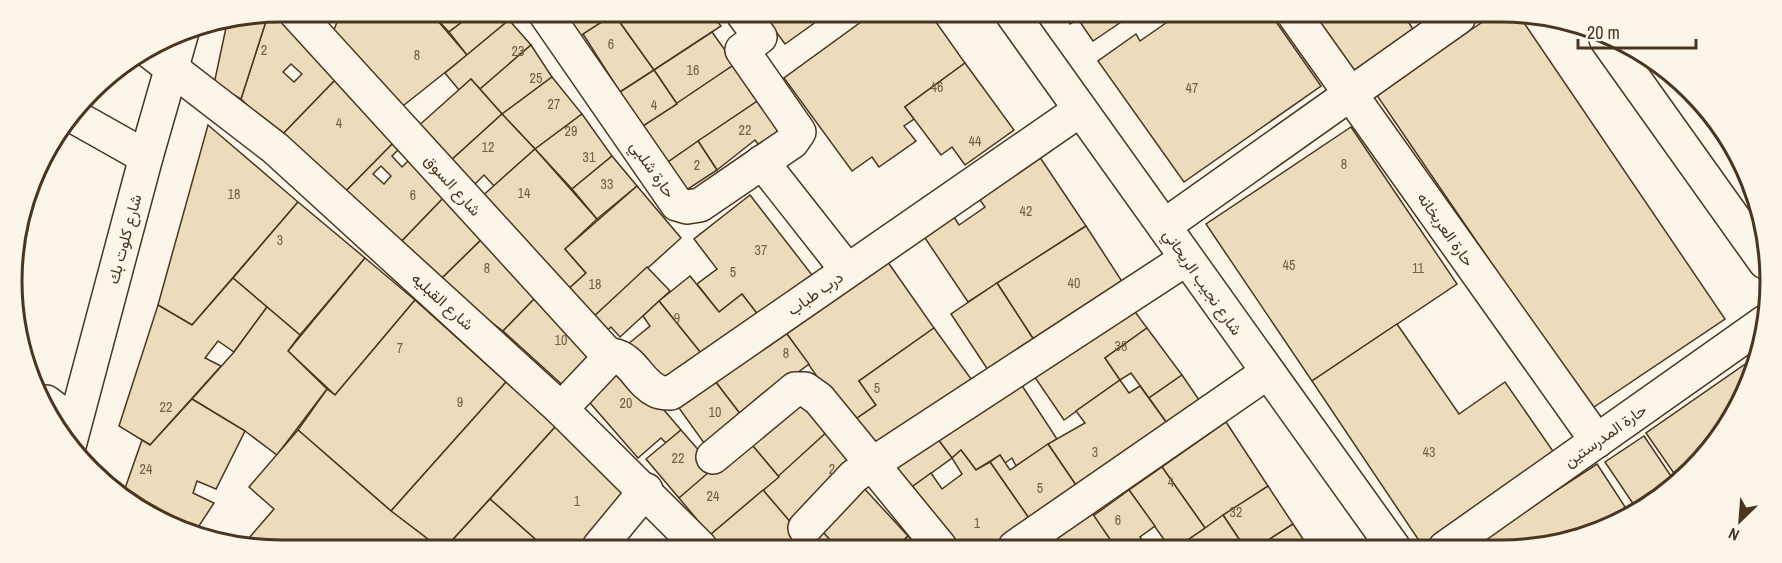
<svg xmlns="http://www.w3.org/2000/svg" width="1782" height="563" viewBox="0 0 1782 563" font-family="'Archivo Narrow',Vazirmatn,sans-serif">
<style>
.building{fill:#ecdcbc;stroke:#4a3520;stroke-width:1.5;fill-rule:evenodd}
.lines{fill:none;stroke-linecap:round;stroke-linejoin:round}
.minor-casing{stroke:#4a3520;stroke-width:36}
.minor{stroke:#fbf6e9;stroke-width:33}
.labels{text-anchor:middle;stroke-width:4.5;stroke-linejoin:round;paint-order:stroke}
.number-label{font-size:14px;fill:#725f47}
.street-label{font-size:16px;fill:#4a3520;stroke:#fbf6e9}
.rim{fill:none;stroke:#4a3520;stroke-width:3}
</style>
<rect width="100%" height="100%" fill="#fbf6e9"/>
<g class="building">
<path d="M 282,12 L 339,76 L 280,137 L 241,99 L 268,15 ZM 291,64 L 302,74 L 294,82 L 283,72 Z"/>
<polygon points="341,12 431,13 467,55 394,113 330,40"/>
<polygon points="431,13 474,13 449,32"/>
<polygon points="474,13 506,13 509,20 467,55 449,32"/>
<polygon points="557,13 614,13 614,14 576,40"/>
<polygon points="614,14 654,70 620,92 583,34"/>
<polygon points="614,14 711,14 721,26 654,70"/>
<polygon points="763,14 827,14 785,44"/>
<polygon points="872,14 931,15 965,63 905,107 914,119 904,126 916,141 879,167 872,157 852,171 784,78"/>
<polygon points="268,15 241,99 214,84 227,23"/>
<polygon points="1064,15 1130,16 1093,41 1078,19 1070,24"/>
<polygon points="1176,16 1272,16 1321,86 1184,182 1098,61 1136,34 1140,41"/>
<polygon points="1313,16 1409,17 1406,18 1416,34 1351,76"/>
<polygon points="1490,17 1520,17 1725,319 1591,409 1376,94"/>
<polygon points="509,20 531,45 480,89 471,79 459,90 445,73"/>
<polygon points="712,32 735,64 677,104 654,70"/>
<polygon points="531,45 552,77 502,114 480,89"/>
<polygon points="965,63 1014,130 965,165 952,147 941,155 905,107"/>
<polygon points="735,64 759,100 668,162 643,126"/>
<polygon points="654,70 677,104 643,126 620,92"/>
<polygon points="339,76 400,136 341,196 280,137"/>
<polygon points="552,77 582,114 535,149 502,114"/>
<polygon points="471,79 502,114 448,163 416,128"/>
<polygon points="759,100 787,136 765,153 755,140 717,170 698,141"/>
<polygon points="502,114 535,149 494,186 484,175 472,187 448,163"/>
<polygon points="582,114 612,156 572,189 535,149"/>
<polygon points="208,125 298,202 192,325 158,305"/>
<polygon points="1351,127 1457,284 1312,381 1206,224"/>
<path d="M 400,136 L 450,191 L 398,245 L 341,196 ZM 400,148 L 410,159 L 402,167 L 392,156 ZM 381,166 L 391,176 L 384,184 L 373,174 Z"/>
<polygon points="698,141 717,170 685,191 668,162"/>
<polygon points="535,149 597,219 565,249 586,273 564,293 479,199"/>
<polygon points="1037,153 1086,226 968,302 919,229 949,209 959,225 985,207 976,194"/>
<polygon points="612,156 637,186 597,219 572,189"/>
<polygon points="637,186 681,238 590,320 564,293 586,273 565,249"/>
<polygon points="450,191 491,230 438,282 398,245"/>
<polygon points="750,195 812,275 759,316 742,294 719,312 697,284 717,269 694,239"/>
<polygon points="298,202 365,258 300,335 233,278"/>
<polygon points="1086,226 1123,283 1034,340 997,283"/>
<polygon points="483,238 537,296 503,331 438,282"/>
<polygon points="365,258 415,300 335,395 288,351"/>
<polygon points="885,258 934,328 859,381 876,405 850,423 784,330"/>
<polygon points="647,267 670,291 620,337 611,327 603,334 590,320"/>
<polygon points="690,276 719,312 742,294 759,316 705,358 659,301"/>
<polygon points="233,278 267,307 234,352 218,341 205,358 221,366 150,445 119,426 158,305 192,325"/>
<polygon points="997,283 1034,340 988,370 951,314"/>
<polygon points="537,296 604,356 568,390 503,331"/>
<polygon points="415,300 506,382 391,511 298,430 327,389 335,395"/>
<polygon points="659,301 705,358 664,389 628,344 650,326 643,316"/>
<polygon points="1130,305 1147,328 1105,358 1120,380 1064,420 1032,373"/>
<polygon points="267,307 300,335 288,351 327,389 277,455 245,431 192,399 234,352"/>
<polygon points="1397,324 1459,414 1505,382 1557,457 1424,548 1312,381"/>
<polygon points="934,328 974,383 872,453 850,423 876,405 859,381"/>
<polygon points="1147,328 1182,375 1149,398 1131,373 1120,380 1105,358"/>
<polygon points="784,330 809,364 741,415 715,381"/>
<polygon points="1754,358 1734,416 1680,482 1646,433"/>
<polygon points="623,362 681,430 666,443 661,438 638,458 584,396"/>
<polygon points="1182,375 1206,410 1174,433 1149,398"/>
<polygon points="1017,378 1057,439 1016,466 1012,458 1005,463 1000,455 976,470 961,450 952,458 934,434"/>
<polygon points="1120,380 1129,393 1140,386 1174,433 1080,491 1048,444 1085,423 1076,411"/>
<polygon points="715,381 741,415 704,443 679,408"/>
<polygon points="506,382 556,426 447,546 437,546 391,511"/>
<polygon points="799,396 829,430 779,477 747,439"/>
<polygon points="192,399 245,431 216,489 197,481 193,493 214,503 195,532 132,506 122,497 142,440 150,445"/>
<polygon points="1226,422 1268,486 1205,528 1162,467"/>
<polygon points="556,426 629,491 579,547 543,546 490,499"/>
<polygon points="298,430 391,511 437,546 242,546 274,509 249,487"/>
<polygon points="681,430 715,469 679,498 646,459"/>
<polygon points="829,430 857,462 790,522 763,490"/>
<polygon points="934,434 952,458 905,492 887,467"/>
<polygon points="1644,436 1677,485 1638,511 1605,462"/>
<polygon points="747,439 779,477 710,535 679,498"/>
<polygon points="1048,444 1080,491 1033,524 990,462 1000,455 1010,470"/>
<polygon points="961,450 976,470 990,462 1033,524 999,547 946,547 905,492 931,473 942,489 962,474 952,458"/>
<polygon points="1597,464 1631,516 1619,523 1536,549 1468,548"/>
<polygon points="1162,467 1205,528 1176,548 1170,548 1129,490"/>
<polygon points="861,485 908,536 896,547 837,547 817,526"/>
<polygon points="1268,486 1293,524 1256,548 1245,548 1223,515"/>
<polygon points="763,490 804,538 793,547 721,547 710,535"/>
<polygon points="1129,490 1155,526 1140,537 1147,548 1116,548 1093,516"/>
<polygon points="490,499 543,546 447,546"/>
<polygon points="1088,507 1116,548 1043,548 1041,544"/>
<polygon points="1223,515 1245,548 1176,548 1201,531"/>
<polygon points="1293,524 1309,548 1256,548"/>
<polygon points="817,526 837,547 793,547 804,538"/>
<polygon points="908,536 918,547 896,547"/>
</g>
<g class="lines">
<g class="minor-casing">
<g id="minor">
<polyline points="295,12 610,357"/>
<polyline points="545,13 677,204 687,207 700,205 792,142 799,132 742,50 760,37 743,14"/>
<polyline points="1013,15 1394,548"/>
<polyline points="1295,16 1597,441"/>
<polyline points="1606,39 1765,262"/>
<polyline points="149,51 275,148 561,409 700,547"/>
<polyline points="75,117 146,157"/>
<polyline points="762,162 847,270"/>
<polyline points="1164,226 1459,17"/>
<polyline points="46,402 74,423"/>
<path d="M 561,409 L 612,355 C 634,359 638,382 657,391 C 660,393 667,393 671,393 L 1080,110"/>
<polyline points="69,446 146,157 182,32"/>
<polyline points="713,457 795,389 805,389 819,399 940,547"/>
<polyline points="805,528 854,476 1186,259"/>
<polyline points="599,547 646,490"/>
<polyline points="1015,547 1268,372"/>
<polyline points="1445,548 1765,322"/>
</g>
</g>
<use href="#minor" class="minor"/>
</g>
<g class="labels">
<g class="number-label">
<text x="611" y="49">6</text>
<text x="264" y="55">2</text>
<text x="518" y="56">23</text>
<text x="417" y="60">8</text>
<text x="693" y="75">16</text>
<text x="536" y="83">25</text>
<text x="937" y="92">46</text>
<text x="1192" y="93">47</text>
<text x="554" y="109">27</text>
<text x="654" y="110">4</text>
<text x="339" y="128">4</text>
<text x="745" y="135">22</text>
<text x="571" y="136">29</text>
<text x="975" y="146">44</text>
<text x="488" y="152">12</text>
<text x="589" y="162">31</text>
<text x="1344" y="169">8</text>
<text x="697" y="170">2</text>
<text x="607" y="189">33</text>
<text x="524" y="198">14</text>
<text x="234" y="199">18</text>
<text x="413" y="200">6</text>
<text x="1026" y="216">42</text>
<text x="280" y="245">3</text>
<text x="761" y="255">37</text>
<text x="1289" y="270">45</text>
<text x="487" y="273">8</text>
<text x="1418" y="273">11</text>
<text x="733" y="277">5</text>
<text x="1074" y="288">40</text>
<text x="595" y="289">18</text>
<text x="677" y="323">9</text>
<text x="561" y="345">10</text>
<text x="1121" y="351">38</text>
<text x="400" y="353">7</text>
<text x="786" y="358">8</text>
<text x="877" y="393">5</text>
<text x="460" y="407">9</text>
<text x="626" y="408">20</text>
<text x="166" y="412">22</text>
<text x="715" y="417">10</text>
<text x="1095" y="457">3</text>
<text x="1429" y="457">43</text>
<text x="678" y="463">22</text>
<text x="146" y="474">24</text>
<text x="832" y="474">2</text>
<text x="1171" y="487">4</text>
<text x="1040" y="493">5</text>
<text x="713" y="501">24</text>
<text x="577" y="506">1</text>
<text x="1236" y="517">32</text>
<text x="1118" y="525">6</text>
<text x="977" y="528">1</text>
</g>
<g class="street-label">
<text transform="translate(653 169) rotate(55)" y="6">حارة شلبي</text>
<text transform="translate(453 185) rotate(48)" y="6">شارع السوق</text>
<text transform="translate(1446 229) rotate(55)" y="6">حارة العربخانه</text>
<text transform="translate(124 239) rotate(-75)" y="6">شارع كلوت بك</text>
<text transform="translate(1203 282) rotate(55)" y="6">شارع نجيب الريحاني</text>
<text transform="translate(815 293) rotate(-35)" y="6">درب طباب</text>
<text transform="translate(443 301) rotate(42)" y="6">شارع القبليه</text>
<text transform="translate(1605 435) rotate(-35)" y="6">حارة المدرستين</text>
</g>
</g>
<path d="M0 0H1782V563H0ZM281 22H1501A259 259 0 0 1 1760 281V281A259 259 0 0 1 1501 540H281A259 259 0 0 1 22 281V281A259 259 0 0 1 281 22Z" fill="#fbf6e9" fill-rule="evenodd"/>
<path class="rim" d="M281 22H1501A259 259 0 0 1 1760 281V281A259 259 0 0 1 1501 540H281A259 259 0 0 1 22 281V281A259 259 0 0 1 281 22Z"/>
<g transform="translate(1740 521) rotate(205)" stroke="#fbf6e9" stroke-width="4.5" paint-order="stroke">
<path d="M0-4.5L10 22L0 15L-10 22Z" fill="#4a3520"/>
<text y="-9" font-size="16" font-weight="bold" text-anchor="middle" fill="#4a3520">N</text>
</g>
<path d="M1578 39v9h118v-9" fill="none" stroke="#4a3520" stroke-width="3"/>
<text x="1587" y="39" font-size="18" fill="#4a3520" stroke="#fbf6e9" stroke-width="4.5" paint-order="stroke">20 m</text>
</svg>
